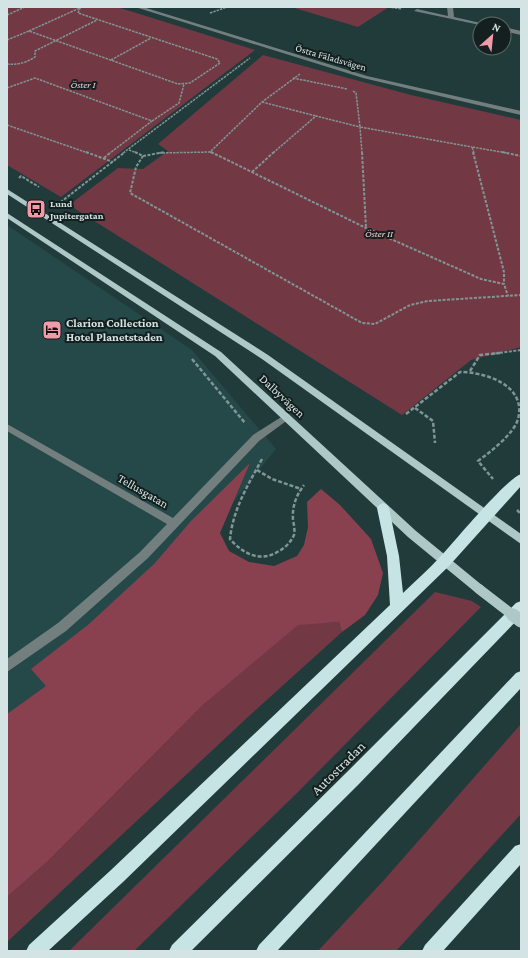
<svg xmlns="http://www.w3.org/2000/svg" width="528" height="958" viewBox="0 0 528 958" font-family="'Crimson Pro',serif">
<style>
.built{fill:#254849}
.green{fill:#723944}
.forest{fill:#89414f}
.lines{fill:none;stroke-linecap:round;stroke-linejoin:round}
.path-far2{stroke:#819595;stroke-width:1.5;stroke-dasharray:2.5 1;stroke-linecap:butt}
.path-far1{stroke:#819595;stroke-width:2;stroke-dasharray:3 1.5;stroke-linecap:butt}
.path{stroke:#819595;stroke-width:2.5;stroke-dasharray:4 2;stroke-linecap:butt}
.minor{fill:#737f7f;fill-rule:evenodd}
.major{fill:#aec8c7;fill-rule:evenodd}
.highway{fill:#c6e4e4;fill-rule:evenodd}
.major-bridge-far1{stroke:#aec8c7;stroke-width:10}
.major-bridge{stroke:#aec8c7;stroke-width:13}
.labels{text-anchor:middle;stroke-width:4;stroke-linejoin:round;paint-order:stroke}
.far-street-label{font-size:10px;fill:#d4e3e3;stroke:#141f1f}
.far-park-label{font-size:10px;font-style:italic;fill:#facdd2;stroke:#141f1f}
.far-poi-label{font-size:10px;font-weight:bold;fill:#d4e3e3;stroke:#141f1f;text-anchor:start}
.poi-label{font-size:12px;font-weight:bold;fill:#d4e3e3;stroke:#141f1f;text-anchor:start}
.street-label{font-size:12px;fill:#d4e3e3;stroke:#141f1f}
.near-street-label{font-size:14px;fill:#d4e3e3;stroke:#141f1f}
</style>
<rect width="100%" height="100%" fill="#213b3b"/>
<polygon class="built" points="7,225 192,350 276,449 138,620 7,716"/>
<g class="green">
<polygon points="7,7 117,7 255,50 61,197 7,165"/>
<polygon points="291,7 389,7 358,27"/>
<polygon points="263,55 411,95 521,120 521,347 471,360 402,415 69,205 118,168 143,169 168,151 158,144"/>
<polygon points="435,592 472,601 481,607 297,793 134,951 69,951"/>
<polygon points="339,622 342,632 248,717 7,942 7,897 48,861 203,705 298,624"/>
<polygon points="521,724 521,814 396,951 318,951 384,880"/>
</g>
<polygon class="forest" points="250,463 220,533 229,551 249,562 274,566 297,556 304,545 308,527 307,502 321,489 340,505 371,539 383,573 378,595 365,615 342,632 339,622 298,625 203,705 48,861 7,897 7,714 46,686 31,669 89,624 155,563 191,521"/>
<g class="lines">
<g class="path-far2">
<polyline points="388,7 402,9"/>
<polyline points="210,13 227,7"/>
<polyline points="7,15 25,7"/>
<polyline points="29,31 82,7"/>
<polyline points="7,40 29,31 178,84 190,83 220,63 217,59 78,13 80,8 78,7"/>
<polyline points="111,60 151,38"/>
<path d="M 7,64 C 17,65 26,63 35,57 L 35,51 L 97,20"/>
<polyline points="293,78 347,89"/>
<polyline points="7,88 35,78 152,121 110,153"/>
<polyline points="353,91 356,93 360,127 472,147"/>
<polyline points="262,102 316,116"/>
<polyline points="152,121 179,103 184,84"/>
<polyline points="7,125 88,153"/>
<polyline points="129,150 137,153"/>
<polyline points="210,152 213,153"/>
<polyline points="123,153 250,58"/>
<polyline points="159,153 210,152 262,102 300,74"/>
<polyline points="273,153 316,116 360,127 362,153"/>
<polyline points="474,153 472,147 507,153"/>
</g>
<g class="path-far1">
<polyline points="86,152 113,162"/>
<polyline points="135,152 143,156 165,152"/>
<polyline points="211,152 366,228 481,279 504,284 508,296"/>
<polyline points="362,152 366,228"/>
<polyline points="473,152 504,272 504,284"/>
<polyline points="502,152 521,156"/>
<polyline points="143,156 136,167 130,193 362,323 375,324 410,305 428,301 521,295"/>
<polyline points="104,158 111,152"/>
<polyline points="252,172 274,152"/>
<polyline points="19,178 21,176 39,187"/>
<polyline points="57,205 125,152"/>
<polyline points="491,354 521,350"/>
</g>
<g class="path">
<polyline points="192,359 245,423"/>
<polyline points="470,371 480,355 500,353"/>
<polyline points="415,408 433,421 435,443"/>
<path d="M 406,414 L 460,372 C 485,372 527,385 518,419 C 514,434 490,452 478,461 L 493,479"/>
<path d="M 262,459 C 248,485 233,509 230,539 C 243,554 261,563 279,551 C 285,548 291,542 294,535 C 295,530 294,525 293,520 C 292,506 296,496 304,485"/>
<polyline points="257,470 272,479 301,489"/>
<polyline points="517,510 521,514"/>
</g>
<g class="minor">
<polygon points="135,7 143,7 367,76 521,111 521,115 363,78"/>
<polygon points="447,7 453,7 454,17 485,24 480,25 414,11 417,9 448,16"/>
<polygon points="504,27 521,31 521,35 504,31"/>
<polygon points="286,414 291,417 289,419 259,441 148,558 66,631 7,672 7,659 58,623 140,552 167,524 7,431 7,424 173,518 253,435"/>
</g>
<g class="major">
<polygon points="7,189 268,355 521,534 521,544 262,359 7,194"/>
<polygon points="7,213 221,352 416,531 483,586 485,589 483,592 479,594 475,592 408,537 215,356 7,218"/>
</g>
<g class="highway">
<path d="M 521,474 L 521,486 L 449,566 L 123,882 L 48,951 L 26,951 L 29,945 L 111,870 L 390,605 L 387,556 L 377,508 L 379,505 L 383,503 L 387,505 L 389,508 L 399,556 L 403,593 C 415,581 428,570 440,557 C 455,541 505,480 521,474 Z"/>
<polygon points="521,601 521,616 358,785 191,951 169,951 172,945 346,773 516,603"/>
<polygon points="521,671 521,688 277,951 256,951 259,945 516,673"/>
<polygon points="521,844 521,864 443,951 422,951 425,945 515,846"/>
</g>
<polyline class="major-bridge-far1" points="479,589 514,616"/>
<polyline class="major-bridge" points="513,615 521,621"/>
</g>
<defs>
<g id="bus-square" transform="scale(1)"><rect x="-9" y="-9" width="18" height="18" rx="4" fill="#f39aa8" stroke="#141f1f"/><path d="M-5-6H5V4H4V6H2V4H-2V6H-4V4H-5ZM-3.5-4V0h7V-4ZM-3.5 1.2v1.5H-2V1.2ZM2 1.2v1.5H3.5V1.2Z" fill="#111"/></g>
<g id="hotel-square" transform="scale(1)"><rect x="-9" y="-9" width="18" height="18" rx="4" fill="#f39aa8" stroke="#141f1f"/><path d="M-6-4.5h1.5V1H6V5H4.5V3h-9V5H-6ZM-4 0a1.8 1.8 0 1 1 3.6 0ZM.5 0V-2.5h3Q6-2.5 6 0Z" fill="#111"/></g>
</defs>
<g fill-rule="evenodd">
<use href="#bus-square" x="36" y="209"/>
<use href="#hotel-square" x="52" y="330"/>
</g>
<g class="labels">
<g class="far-street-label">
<text transform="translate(331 57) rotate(16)" y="4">Östra Fäladsvägen</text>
</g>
<g class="far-park-label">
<text x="83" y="88">Öster I</text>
<text x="379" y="237">Öster II</text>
</g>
<g class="far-poi-label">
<text x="50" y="207">Lund<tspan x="50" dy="12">Jupitergatan</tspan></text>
</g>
<g class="poi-label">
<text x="66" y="327">Clarion Collection<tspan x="66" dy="14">Hotel Planetstaden</tspan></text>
</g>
<g class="street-label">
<text transform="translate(282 396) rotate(43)" y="4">Dalbyvägen</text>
<text transform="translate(143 491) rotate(30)" y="4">Tellusgatan</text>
</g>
<g class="near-street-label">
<text transform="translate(338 768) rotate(-45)" y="5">Autostradan</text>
</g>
</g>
<rect width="528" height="958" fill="none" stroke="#d4e3e3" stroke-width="16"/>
<g transform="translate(492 36) rotate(27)"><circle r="19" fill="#141f1f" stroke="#616d6d"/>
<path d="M0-3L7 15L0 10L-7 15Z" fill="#f39aa8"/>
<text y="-6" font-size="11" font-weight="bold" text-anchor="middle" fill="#d4e3e3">N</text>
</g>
</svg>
